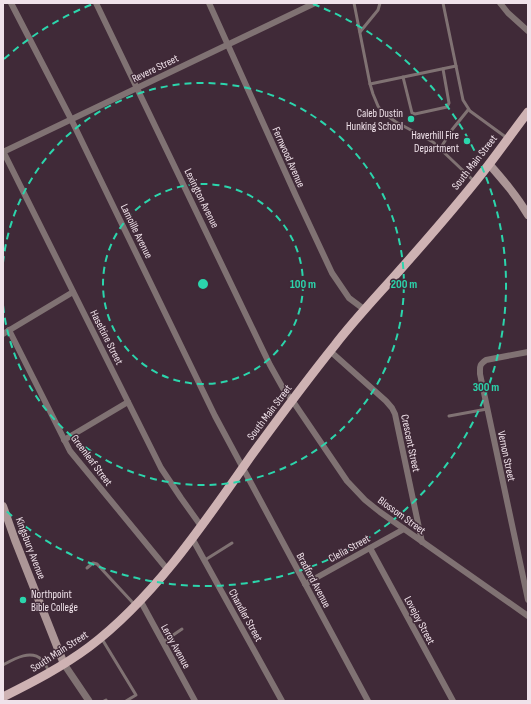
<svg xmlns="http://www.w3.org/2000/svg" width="531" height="704" viewBox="0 0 531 704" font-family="'Sofia Sans Condensed',sans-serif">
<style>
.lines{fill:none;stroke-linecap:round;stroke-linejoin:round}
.service{stroke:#807273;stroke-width:3}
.minor{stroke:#807273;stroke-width:6}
.tertiary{stroke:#807273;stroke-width:7}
.secondary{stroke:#ac9697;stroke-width:8}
.primary{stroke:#ceb2b3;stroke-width:9}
.ring{fill:none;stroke:#2bd5ac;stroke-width:2;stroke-dasharray:7 5}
.poi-dot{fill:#2bd5ac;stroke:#402a38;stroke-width:1.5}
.labels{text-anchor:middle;stroke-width:3;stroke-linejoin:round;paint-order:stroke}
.street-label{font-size:11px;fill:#f0e2ea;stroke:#402a38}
.poi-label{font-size:11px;fill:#f0e2ea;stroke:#402a38;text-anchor:end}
.centre{fill:#2bd5ac;stroke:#402a38;stroke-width:2}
.ring-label{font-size:12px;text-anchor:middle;font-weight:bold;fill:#2bd5ac;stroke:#402a38;stroke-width:3;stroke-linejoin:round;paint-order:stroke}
</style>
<rect width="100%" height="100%" fill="#402a38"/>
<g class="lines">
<g class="service">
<polyline points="354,3 370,84 373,94 378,106 382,112 396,122 433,142 475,182"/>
<polyline points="443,3 463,100 470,111 507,138"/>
<polyline points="360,32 378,10 380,3"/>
<polyline points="403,77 412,113 415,114 447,107 449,103 443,69"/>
<polyline points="370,84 456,66"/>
<polyline points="440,149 451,131 468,110"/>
<polyline points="449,416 487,409"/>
<polyline points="205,560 232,543"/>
<polyline points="87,568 93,563 97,564 134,604"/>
<polyline points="102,639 136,695 126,701"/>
<polyline points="163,642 182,629"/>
<path d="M 3,665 C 14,659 31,649 42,660 C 45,663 47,668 49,671"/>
<polyline points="104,701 106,700 106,701"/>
</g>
<g class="minor">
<polyline points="11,3 71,119 215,416 368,701"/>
<polyline points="96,3 270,365 284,390 292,400 347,481 365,500 380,512 528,616"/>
<polyline points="209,3 296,196 332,273 349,298 365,310"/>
<polyline points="500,3 508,13 528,31"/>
<polyline points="3,151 161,468 181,498 201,526"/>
<polyline points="3,152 315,3"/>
<polyline points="9,330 70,451 167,569"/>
<polyline points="3,334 73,292"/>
<polyline points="330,351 386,401 392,408 395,414 422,542"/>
<path d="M 528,352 L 486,360 C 479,365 480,366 480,374 L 528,600"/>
<polyline points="64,440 128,402"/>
<polyline points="192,538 282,701"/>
<polyline points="370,548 453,701"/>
<polyline points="305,584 404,529"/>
<polyline points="140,600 195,701"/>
</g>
<polyline class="tertiary" points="64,664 89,701"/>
<g class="secondary">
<path d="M 489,164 C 503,180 517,196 528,215"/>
<polyline points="3,506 15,540 64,664"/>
</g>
<path class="primary" d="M 3,697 C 33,682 62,667 89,647 C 154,598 205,522 251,456 C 278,419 306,381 335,345 C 355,319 378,295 400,270 C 431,235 462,200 490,163 C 503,146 515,129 528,112"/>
</g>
<g class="ring">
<circle cx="203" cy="284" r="100"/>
<path d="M3 263A201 201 0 1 1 3 305"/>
<path d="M4 59A301 301 0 0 1 93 4M313 4A301 301 0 1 1 4 509"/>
</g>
<g class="poi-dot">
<circle cx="411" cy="119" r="4"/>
<circle cx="467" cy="141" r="4"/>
<circle cx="23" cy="600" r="4"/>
</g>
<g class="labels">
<g class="street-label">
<text transform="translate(155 68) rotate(-26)" y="4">Revere Street</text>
<text transform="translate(289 157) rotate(66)" y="4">Fernwood Avenue</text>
<text transform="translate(474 162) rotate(-52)" y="4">South Main Street</text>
<text transform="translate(202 198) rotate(64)" y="4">Lexington Avenue</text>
<text transform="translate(137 231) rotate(64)" y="4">Lamoille Avenue</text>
<text transform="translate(107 337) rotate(63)" y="4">Haseltine Street</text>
<text transform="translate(269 412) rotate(-53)" y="4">South Main Street</text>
<text transform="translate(411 443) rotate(78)" y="4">Crescent Street</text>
<text transform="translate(507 456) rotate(78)" y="4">Vernon Street</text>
<text transform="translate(92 460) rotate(53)" y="4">Greenleaf Street</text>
<text transform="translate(402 515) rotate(36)" y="4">Blossom Street</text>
<text transform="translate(31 548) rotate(69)" y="4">Kingsbury Avenue</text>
<text transform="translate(349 548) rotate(-29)" y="4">Clelia Street</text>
<text transform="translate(314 580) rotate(62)" y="4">Bradford Avenue</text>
<text transform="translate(246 615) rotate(61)" y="4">Chandler Street</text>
<text transform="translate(420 620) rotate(62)" y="4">Lovejoy Street</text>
<text transform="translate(176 646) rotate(61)" y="4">Leroy Avenue</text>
<text transform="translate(59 651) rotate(-33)" y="4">South Main Street</text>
</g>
<g class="poi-label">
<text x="403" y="117">Caleb Dustin<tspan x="403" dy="13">Hunking School</tspan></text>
<text x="459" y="139">Haverhill Fire<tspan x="459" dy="13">Department</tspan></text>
<text x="31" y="598" text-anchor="start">Northpoint<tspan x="31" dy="13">Bible College</tspan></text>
</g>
</g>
<circle cx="203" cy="284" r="6" class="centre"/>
<g class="ring-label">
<text x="303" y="288">100 m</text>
<text x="404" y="288">200 m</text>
<text x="486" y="391">300 m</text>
</g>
<rect width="531" height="704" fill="none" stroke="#f0e2ea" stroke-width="8"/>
</svg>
